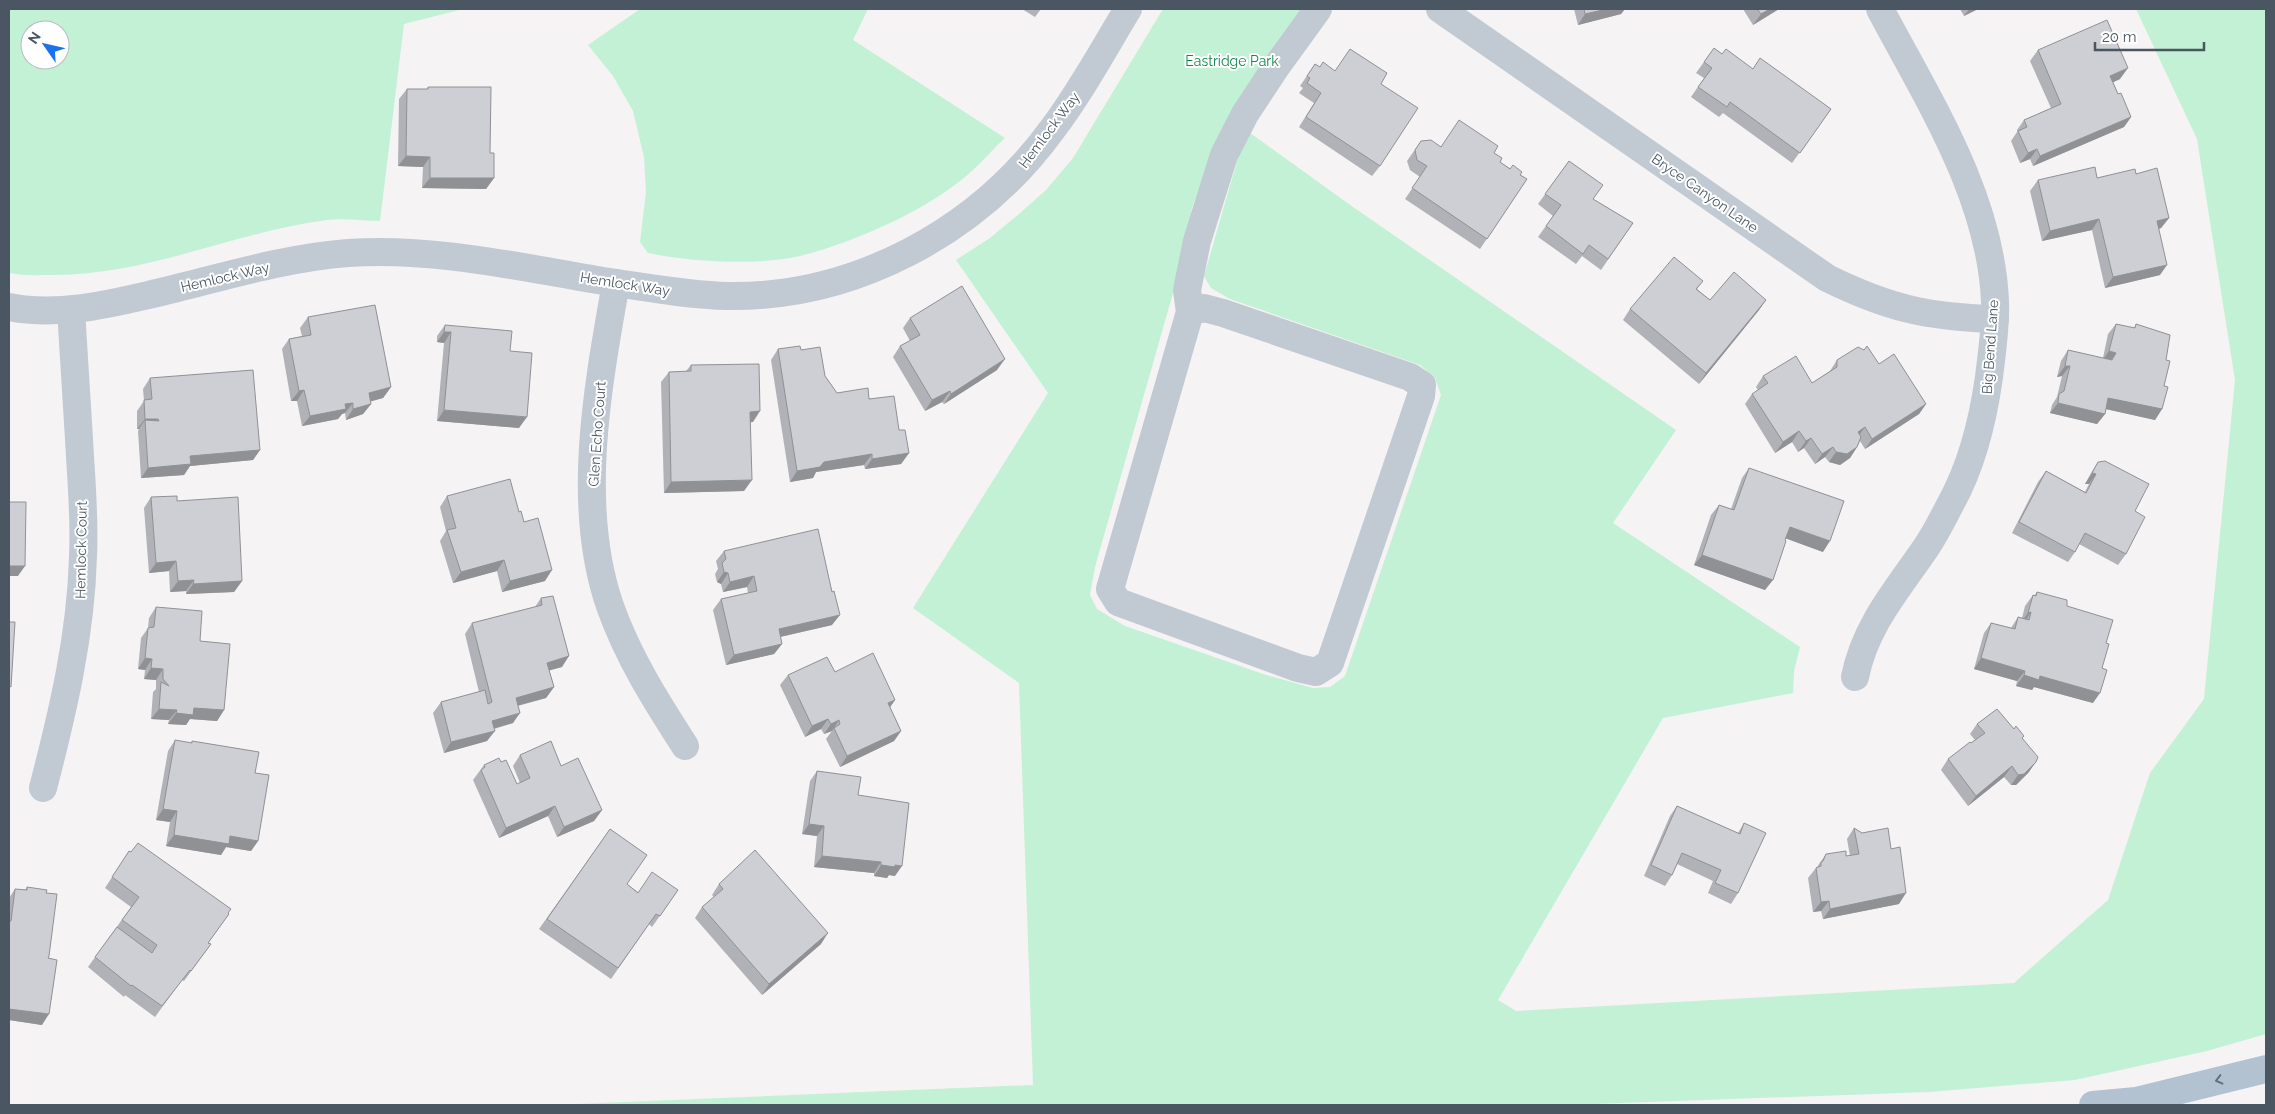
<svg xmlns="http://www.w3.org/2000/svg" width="2275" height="1114" viewBox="0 0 2275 1114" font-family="Raleway,sans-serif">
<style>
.green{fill:#c3f1d5;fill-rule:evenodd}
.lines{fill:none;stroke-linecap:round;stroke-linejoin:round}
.minor{stroke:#c1cad2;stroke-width:28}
.major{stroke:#b3c2d1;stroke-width:28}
.wall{fill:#b0b2b7}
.shaded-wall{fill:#909195}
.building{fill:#cdcfd5;stroke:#909195}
.oneway{stroke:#64717d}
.labels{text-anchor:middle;stroke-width:4;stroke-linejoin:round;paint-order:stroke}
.park-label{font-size:14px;fill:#17864f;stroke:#fff}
.street-label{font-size:14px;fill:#4a5661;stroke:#fff}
</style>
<rect width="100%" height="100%" fill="#f5f3f3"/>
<g class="green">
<path d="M 9,9 L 463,9 L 404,24 L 380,221 C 363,221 344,218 327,220 C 235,232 148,275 54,275 C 39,275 24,276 9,273 ZM 30,30 L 60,30 L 60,60 L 30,60 Z"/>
<path d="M 640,9 L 868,9 L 853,40 L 1005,138 C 994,148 984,160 973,170 C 931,209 855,242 800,256 C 757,266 691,262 648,253 L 640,242 L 646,192 L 644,157 L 633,111 L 613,76 L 588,45 Z"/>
<path d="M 1163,9 L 1331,9 L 1246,130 L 1353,207 L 1676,430 L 1613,523 L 1800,647 L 1794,671 L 1793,693 L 1663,718 L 1498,1000 L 1516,1011 L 2014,983 L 2108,900 L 2150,773 L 2204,699 L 2235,380 L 2197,139 L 2136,9 L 2266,9 L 2266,1034 L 2207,1051 L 2075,1080 L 1929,1092 L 1566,1105 L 552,1105 L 1033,1085 L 1019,683 L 913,608 L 1048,393 L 956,260 L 990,238 L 1019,214 L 1046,190 L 1073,158 ZM 1246,130 L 1204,276 L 1211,288 L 1230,299 L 1420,365 L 1435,378 L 1441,395 L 1345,676 L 1330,687 L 1313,688 L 1266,675 L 1125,626 L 1097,609 L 1090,595 L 1095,567 L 1183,258 L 1192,208 L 1209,162 Z"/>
</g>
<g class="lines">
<g class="minor">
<path d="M 1440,9 L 1827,278 C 1888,308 1927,317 1995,319"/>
<path d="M 616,283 C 598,385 575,505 610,606 C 628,657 656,701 685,746"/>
<path d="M 9,307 C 59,317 109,304 157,293 C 220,278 283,258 348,253 C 433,247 519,267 603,281 C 645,287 686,295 728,296 C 854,298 977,232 1051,131 C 1080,93 1103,50 1128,9"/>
<polyline points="1190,312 1204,308 1223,313 1410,377 1422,385 1421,396 1330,663 1316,672 1298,668 1118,602 1110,589 1190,312 1187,290 1197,241 1224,155 1245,114 1276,67 1318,9"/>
<path d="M 1855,677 C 1865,626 1897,590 1925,549 C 1935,535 1943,518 1951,503 C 1972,465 1983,420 1989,377 C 1992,352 1996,326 1995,302 C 1991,196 1928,100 1880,9"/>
<path d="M 43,788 C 63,711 81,635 83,556 C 85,517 81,478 79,439 C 76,396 74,353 71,310"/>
</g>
<polyline class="major" points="2093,1105 2136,1101 2266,1069"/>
</g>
<g class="wall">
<polygon points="1022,9 1041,9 1035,17"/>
<polygon points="1574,9 1625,9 1621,14 1578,25"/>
<polygon points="1743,9 1779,9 1753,25"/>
<polygon points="1960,9 1978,9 1964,16"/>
<polygon points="1714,48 1722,54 1831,109 1792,163 1723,113 1719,117 1691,97 1704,78 1696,73"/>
<polygon points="2038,50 2120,79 2113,82 2118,94 2131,117 2124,127 2033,166 2030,159 2020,163 2011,141 2017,132 2017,130 2024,120 2051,108 2030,61"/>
<polygon points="1315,64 1320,67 1381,84 1380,166 1372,176 1299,127 1314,103 1299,93 1303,88 1300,86"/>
<polygon points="428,87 490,153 494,178 486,189 422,188 423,167 398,166 399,99 407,89 427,89"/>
<polygon points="1421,141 1440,146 1494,153 1500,162 1527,179 1480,249 1405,199 1420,177 1410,170 1407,161"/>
<polygon points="1569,161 1593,199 1633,223 1601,270 1582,256 1576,264 1538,237 1553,216 1538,204"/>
<polygon points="2136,174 2169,218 2161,228 2159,229 2160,275 2105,288 2092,230 2042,241 2030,191 2038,180 2097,178"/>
<polygon points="1703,281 1697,289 1710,300 1766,300 1759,310 1699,384 1623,320 1630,309"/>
<polygon points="308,317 391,387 383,398 370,401 371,404 363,414 346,420 345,413 342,414 338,419 302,426 297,401 291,401 282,349 289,339 302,336 300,328"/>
<polygon points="910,318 997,370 944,404 942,402 925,411 893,357 900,346 910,341 903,328"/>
<polygon points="2116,324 2134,328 2136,324 2166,360 2162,409 2155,420 2106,409 2105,414 2097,424 2050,413 2052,405 2057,397 2062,376 2057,377 2061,361 2068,350 2103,358 2108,334"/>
<polygon points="445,325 510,351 519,428 437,421 444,343 437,342 437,336"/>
<polygon points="778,349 801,350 825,376 837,393 869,399 899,430 909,453 901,464 865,469 864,465 816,472 813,478 790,482 771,360"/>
<polygon points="1837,360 1879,364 1926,404 1919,414 1865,449 1860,441 1857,447 1850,458 1840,465 1829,462 1825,457 1815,464 1804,448 1798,452 1792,442 1775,453 1745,404 1752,394 1758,390 1756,387 1763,376 1812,383 1830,371"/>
<polygon points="691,365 753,422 751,422 744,491 664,493 661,382 669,372 686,371"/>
<polygon points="150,378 260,450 253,460 190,466 184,475 141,478 138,431 139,429 137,429 137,411 144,401 143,389"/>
<polygon points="2098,462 2135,511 2126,554 2118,565 2079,544 2075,552 2068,562 2012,533 2038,482 2046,471 2085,492 2089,484 2085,484 2091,473"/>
<polygon points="1749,468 1823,552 1785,538 1765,590 1694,565 1711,515 1719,505 1731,509 1742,478"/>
<polygon points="447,496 519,512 524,522 545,581 502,592 497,571 453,583 440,541 446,531 440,507"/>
<polygon points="151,497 177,501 242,581 234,592 186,594 186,591 170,592 169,571 149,573 144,508"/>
<polygon points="724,551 832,625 780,637 782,644 774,654 726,665 713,610 721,599 748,593 747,587 723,592 721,584 717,582 715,574 718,569 716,561"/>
<polygon points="2037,592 2067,606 2106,643 2093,703 2034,687 2032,690 2016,686 2017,681 1974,669 1984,633 1991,623 2011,628 2018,617 2022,618 2025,606 2033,595 2034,596"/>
<polygon points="541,598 562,667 549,670 554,687 546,698 518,706 513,723 494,729 487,741 444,753 433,713 441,702 479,692 465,634 472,623 535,607"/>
<polygon points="156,607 200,641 224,710 217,721 190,719 186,725 168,724 169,720 151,719 153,692 156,689 156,680 144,679 145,670 138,669 141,638 148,628 149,618"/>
<polygon points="835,672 895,700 890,707 901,731 894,741 840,767 826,739 832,731 824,734 821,729 805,737 780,685 788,675"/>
<polygon points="1977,724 2014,729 2024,736 2022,739 2029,772 2016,785 2011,785 2004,777 1968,806 1941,770 1948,759 1975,740 1970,734"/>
<polygon points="175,740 191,743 192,741 255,773 258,841 251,851 226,847 221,855 166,846 170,822 156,820 168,751"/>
<polygon points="520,755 561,766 602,810 594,821 557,837 548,816 499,838 473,780 484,765 517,784 520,783 513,766"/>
<polygon points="817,771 858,795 895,876 889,875 887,878 874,876 874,873 814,867 817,836 802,834 810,781"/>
<polygon points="1677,806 1738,833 1744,823 1738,893 1731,904 1708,893 1713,881 1677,864 1672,875 1665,886 1644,876 1670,816"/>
<polygon points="1854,828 1899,904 1823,919 1821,911 1813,912 1808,878 1816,868 1817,867 1826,854 1846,856 1850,856 1847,839"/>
<polygon points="610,829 627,884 638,892 678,890 652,927 649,924 611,979 539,929"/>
<polygon points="129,851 229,914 208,943 211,944 184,981 182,980 155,1017 125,995 124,997 88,967 131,907 105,888"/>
<polygon points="719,884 821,944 762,995 695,918 702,907 714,897 712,895"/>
<polygon points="27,887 46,893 49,956 42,1025 9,1020 9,898 15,889 25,890"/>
</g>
<g class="shaded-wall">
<polygon points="1607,9 1625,9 1621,14 1578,25 1585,14"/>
<polygon points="1770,9 1779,9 1753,25 1761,14"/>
<polygon points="1969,9 1978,9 1964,16"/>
<polygon points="2128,68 2120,79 2103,87 2110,76"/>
<polygon points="2131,117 2124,127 2033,166 2040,156"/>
<polygon points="2037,149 2030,159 2020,163 2028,153"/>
<polygon points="406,156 430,157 423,167 398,166"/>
<polygon points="430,178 494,178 486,189 422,188"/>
<polygon points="2169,218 2161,228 2149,231 2157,221"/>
<polygon points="2099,219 2092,230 2042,241 2050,231"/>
<polygon points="2167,265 2160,275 2105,288 2113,277"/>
<polygon points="1766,300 1759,310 1699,384 1706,373"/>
<polygon points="444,332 451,332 444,343 437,342"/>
<polygon points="2109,351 2116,353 2109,363 2102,361"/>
<polygon points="1005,359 997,370 944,404 951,394"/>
<polygon points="2065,366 2070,366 2062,376 2057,377"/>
<polygon points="391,387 383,398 362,404 369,393"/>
<polygon points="304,390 297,401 291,401 299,391"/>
<polygon points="950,391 942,402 925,411 932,400"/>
<polygon points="2108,398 2162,409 2155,420 2101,408"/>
<polygon points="353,403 345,413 342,414 338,419 302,426 310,416 345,404"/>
<polygon points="2058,403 2105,414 2097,424 2050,413"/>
<polygon points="371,404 363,414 346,420 353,409"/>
<polygon points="1926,404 1919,414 1865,449 1872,439"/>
<polygon points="444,410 527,417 519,428 437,421"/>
<polygon points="760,411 753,422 743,423 750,412"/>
<polygon points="145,419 158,419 151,429 145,420 139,429 137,429"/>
<polygon points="1865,427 1857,438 1858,432"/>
<polygon points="1799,431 1792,442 1775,453 1783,442"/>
<polygon points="1811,438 1804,448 1798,452 1806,441"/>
<polygon points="1833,447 1825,457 1815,464 1822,454"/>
<polygon points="1857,447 1850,458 1840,465 1829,462 1836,452"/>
<polygon points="260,450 253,460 190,466 184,475 141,478 148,468 190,456"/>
<polygon points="909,453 901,464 865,469 872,459"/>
<polygon points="872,454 864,465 816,472 813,478 790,482 797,471 824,462"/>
<polygon points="2092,473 2096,474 2089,484 2085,484"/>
<polygon points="752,480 744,491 664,493 671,482"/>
<polygon points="1790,527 1830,541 1823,552 1782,537"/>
<polygon points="1702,555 1773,580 1765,590 1694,565"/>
<polygon points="504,560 497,571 453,583 461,572"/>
<polygon points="176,561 169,571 149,573 156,563"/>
<polygon points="9,566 25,566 18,576 9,576"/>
<polygon points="552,570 545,581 502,592 510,581"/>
<polygon points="724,572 728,573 721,584 717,582"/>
<polygon points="754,576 747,587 723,592 730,582"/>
<polygon points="194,580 186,591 170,592 178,581"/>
<polygon points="242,581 234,592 186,594 193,584"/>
<polygon points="2031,612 2024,623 2020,624 2028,613"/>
<polygon points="840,615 832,625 771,639 779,629"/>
<polygon points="782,644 774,654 726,665 734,655"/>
<polygon points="569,656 562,667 540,673 547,663"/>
<polygon points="145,658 152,659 145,670 138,669"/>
<polygon points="1981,658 2025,671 2017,681 1974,669"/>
<polygon points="151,668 163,669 156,680 144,679"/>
<polygon points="2024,675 2040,676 2100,693 2093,703 2034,687 2032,690 2016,686"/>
<polygon points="554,687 546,698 508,708 516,698"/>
<polygon points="895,700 888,710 888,703"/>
<polygon points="194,708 224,710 217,721 190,719 186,725 168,724 176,713"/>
<polygon points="159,709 177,710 169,720 151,719"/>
<polygon points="520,713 513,723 485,731 492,721"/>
<polygon points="828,719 821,729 805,737 812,726"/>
<polygon points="839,720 832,731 824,734 831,724"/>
<polygon points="495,731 487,741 444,753 451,742"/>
<polygon points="901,731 894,741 840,767 847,756"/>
<polygon points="2036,762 2029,772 2016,785 2011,785 2018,775"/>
<polygon points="2012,766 2004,777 1968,806 1976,796"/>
<polygon points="555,806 548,816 499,838 506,828"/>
<polygon points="163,809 177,811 170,822 156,820"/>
<polygon points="602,810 594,821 557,837 564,827"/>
<polygon points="809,824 824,826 817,836 802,834"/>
<polygon points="174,835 230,836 258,841 251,851 226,847 221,855 166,846"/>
<polygon points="822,856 881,862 874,873 814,867"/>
<polygon points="881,865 895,865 902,866 895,876 889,875 887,878 874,876"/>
<polygon points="1906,893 1899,904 1823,919 1830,909"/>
<polygon points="1829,901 1821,911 1813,912 1821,902"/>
<polygon points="828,933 821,944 762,995 769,984"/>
<polygon points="9,1009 49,1014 42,1025 9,1020"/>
</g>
<g class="building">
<polygon points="1584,9 1607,9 1585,14"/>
<polygon points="1757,9 1770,9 1761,14"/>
<polygon points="2107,20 2128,68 2110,76 2118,94 2121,93 2131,117 2040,156 2037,149 2028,153 2018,131 2027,127 2024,120 2061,104 2038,50"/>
<polygon points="1714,48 1722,54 1726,49 1753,69 1760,58 1831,109 1800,153 1730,102 1727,107 1698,87 1712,68 1704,62"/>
<polygon points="1350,49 1387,73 1381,84 1418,108 1380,166 1306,117 1321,93 1307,83 1310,78 1307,76 1315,64 1320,67 1323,62 1335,71"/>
<polygon points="428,87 491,87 490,153 494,153 494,178 430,178 430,157 406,156 407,89 428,89"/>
<polygon points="1459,120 1498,146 1494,153 1502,158 1500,162 1510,169 1513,165 1522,172 1520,175 1527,179 1487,239 1412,188 1427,166 1417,160 1415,150 1421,141 1431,140 1441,147"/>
<polygon points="1569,161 1603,185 1593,199 1633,223 1608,259 1589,245 1583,254 1546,226 1561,205 1545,194"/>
<polygon points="2095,167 2097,178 2135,169 2136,174 2157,168 2169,218 2157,221 2167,265 2113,277 2099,219 2050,231 2038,180"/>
<polygon points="1674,257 1703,281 1696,289 1710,300 1734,272 1766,300 1706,373 1630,309"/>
<polygon points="962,286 1005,359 951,394 950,391 932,400 900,346 920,335 910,318"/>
<polygon points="375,305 391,387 369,393 371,404 353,409 353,403 345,404 346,409 310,416 304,390 299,391 289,339 311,335 308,317"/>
<polygon points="2116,324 2135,328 2136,324 2170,335 2166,360 2170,361 2164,386 2168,387 2162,409 2108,398 2105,414 2058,403 2059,394 2064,391 2070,366 2065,366 2068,350 2112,360 2116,353 2109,351"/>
<polygon points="445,325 512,331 510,351 532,353 527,417 444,410 451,332 444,332"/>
<polygon points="800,346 801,350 820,347 825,376 837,393 868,388 869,399 894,396 899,430 905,430 909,453 872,459 872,454 824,462 820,467 797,471 778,349"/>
<polygon points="1867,346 1879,364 1894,354 1926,404 1872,439 1865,427 1858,432 1861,437 1857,447 1847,454 1836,452 1833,447 1822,454 1811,438 1806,441 1799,431 1783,442 1752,394 1768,383 1763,376 1796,356 1812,383 1837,367 1837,360 1858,347 1864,350"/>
<polygon points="759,364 760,411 750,412 752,480 671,482 669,372 691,371 691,365"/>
<polygon points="253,370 260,450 190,456 191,464 148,468 145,420 159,421 158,419 145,419 144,400 152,399 150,378"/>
<polygon points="2105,461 2149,484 2135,511 2145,517 2126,554 2085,533 2075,552 2019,522 2046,471 2086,493 2096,474 2092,473 2098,462"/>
<polygon points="1749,468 1844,501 1830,541 1790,527 1785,540 1786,541 1773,580 1702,555 1719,505 1734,510"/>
<polygon points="510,479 519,512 521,511 524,522 538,518 552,570 510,581 504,560 461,572 447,530 456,528 447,496"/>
<polygon points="177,496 177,501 238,497 242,581 193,584 194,580 178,581 176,561 156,563 151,497"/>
<polygon points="9,502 26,502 25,566 9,566"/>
<polygon points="818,529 832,592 834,591 840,615 779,629 782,644 734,655 721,599 757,591 754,576 730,582 728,573 724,572 722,563 726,559 724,551"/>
<polygon points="2037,592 2067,600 2067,606 2113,620 2106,643 2109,644 2102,668 2107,670 2100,693 2040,676 2039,680 2024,675 2025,671 1981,658 1991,623 2015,629 2018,617 2029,620 2031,612 2028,613 2033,595 2036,596"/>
<polygon points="553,596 569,656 547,663 554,687 516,698 520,713 492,721 495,731 451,742 441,702 485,690 488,704 492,702 472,623 542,605 541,598"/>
<polygon points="156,607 202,611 200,641 230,644 224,710 194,708 193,715 176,713 177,710 159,709 161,682 169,686 163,679 163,669 151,668 152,659 145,658 148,628 154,627"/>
<polygon points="9,622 15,622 11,687 9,686"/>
<polygon points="873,653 895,700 888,703 901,731 847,756 834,728 840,724 839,720 831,724 828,719 812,726 788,675 827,657 835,672"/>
<polygon points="1997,709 2014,729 2016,726 2024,736 2022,738 2038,757 2036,762 2024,774 2018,775 2012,766 1976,796 1948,759 1970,742 1971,743 1985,733 1977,724"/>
<polygon points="175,740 192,743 192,741 259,752 255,773 269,775 258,841 230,836 229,844 174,835 177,811 163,809"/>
<polygon points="551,741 561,766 578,758 602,810 564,827 555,806 506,828 481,770 485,767 484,765 499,758 501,762 506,760 517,784 530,778 520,755"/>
<polygon points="817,771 861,777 858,795 909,803 902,866 895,865 895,867 881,865 881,862 822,856 824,826 809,824"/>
<polygon points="1677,806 1740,834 1744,823 1766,833 1738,893 1715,883 1721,870 1682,853 1672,875 1651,865"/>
<polygon points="1854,828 1862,833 1888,828 1891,849 1900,847 1906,893 1830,909 1829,901 1821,902 1816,868 1821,866 1821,862 1823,861 1826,854 1846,851 1846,856 1859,854"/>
<polygon points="610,829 647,855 627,884 638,893 652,872 678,890 660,916 656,914 618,968 547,919"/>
<polygon points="138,843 231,909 228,913 229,914 208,943 211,944 191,971 190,970 162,1006 132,985 131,986 95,957 117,927 152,953 157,945 122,920 139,897 112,877 129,851 131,852"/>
<polygon points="755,850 828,933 769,984 702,907 723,889 719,884"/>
<polygon points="27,887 47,890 46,893 57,894 49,956 48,958 57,960 49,1014 9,1009 9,921 11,921 15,889 27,890"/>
</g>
<defs><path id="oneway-chevron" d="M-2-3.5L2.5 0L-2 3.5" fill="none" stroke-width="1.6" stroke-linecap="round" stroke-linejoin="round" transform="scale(1.25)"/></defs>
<use class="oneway" href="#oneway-chevron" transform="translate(2219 1080) rotate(166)"/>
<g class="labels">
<g class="park-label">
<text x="1232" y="66">Eastridge Park</text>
</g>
<g class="street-label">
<text transform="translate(1049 130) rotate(-53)" y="5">Hemlock Way</text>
<text transform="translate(1705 193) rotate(35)" y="5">Bryce Canyon Lane</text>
<text transform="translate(225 277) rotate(-13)" y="5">Hemlock Way</text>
<text transform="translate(625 284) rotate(9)" y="5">Hemlock Way</text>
<text transform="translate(1990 347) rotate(-86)" y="5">Big Bend Lane</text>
<text transform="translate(597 434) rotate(-86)" y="5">Glen Echo Court</text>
<text transform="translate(81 550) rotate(-89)" y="5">Hemlock Court</text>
</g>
</g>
<rect width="2275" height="1114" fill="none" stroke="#4a5661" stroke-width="20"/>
<g transform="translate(45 45) rotate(304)"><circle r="24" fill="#ffffff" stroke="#b7bbc0"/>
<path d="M0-4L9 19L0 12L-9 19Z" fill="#1a73e8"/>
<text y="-8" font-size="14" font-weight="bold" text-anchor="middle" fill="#4a5661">N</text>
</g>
<path d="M2095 42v8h109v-8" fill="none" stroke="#4a5661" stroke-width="2.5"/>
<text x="2102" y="42" font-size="15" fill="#4a5661" stroke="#ffffff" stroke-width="4" paint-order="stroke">20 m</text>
</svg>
